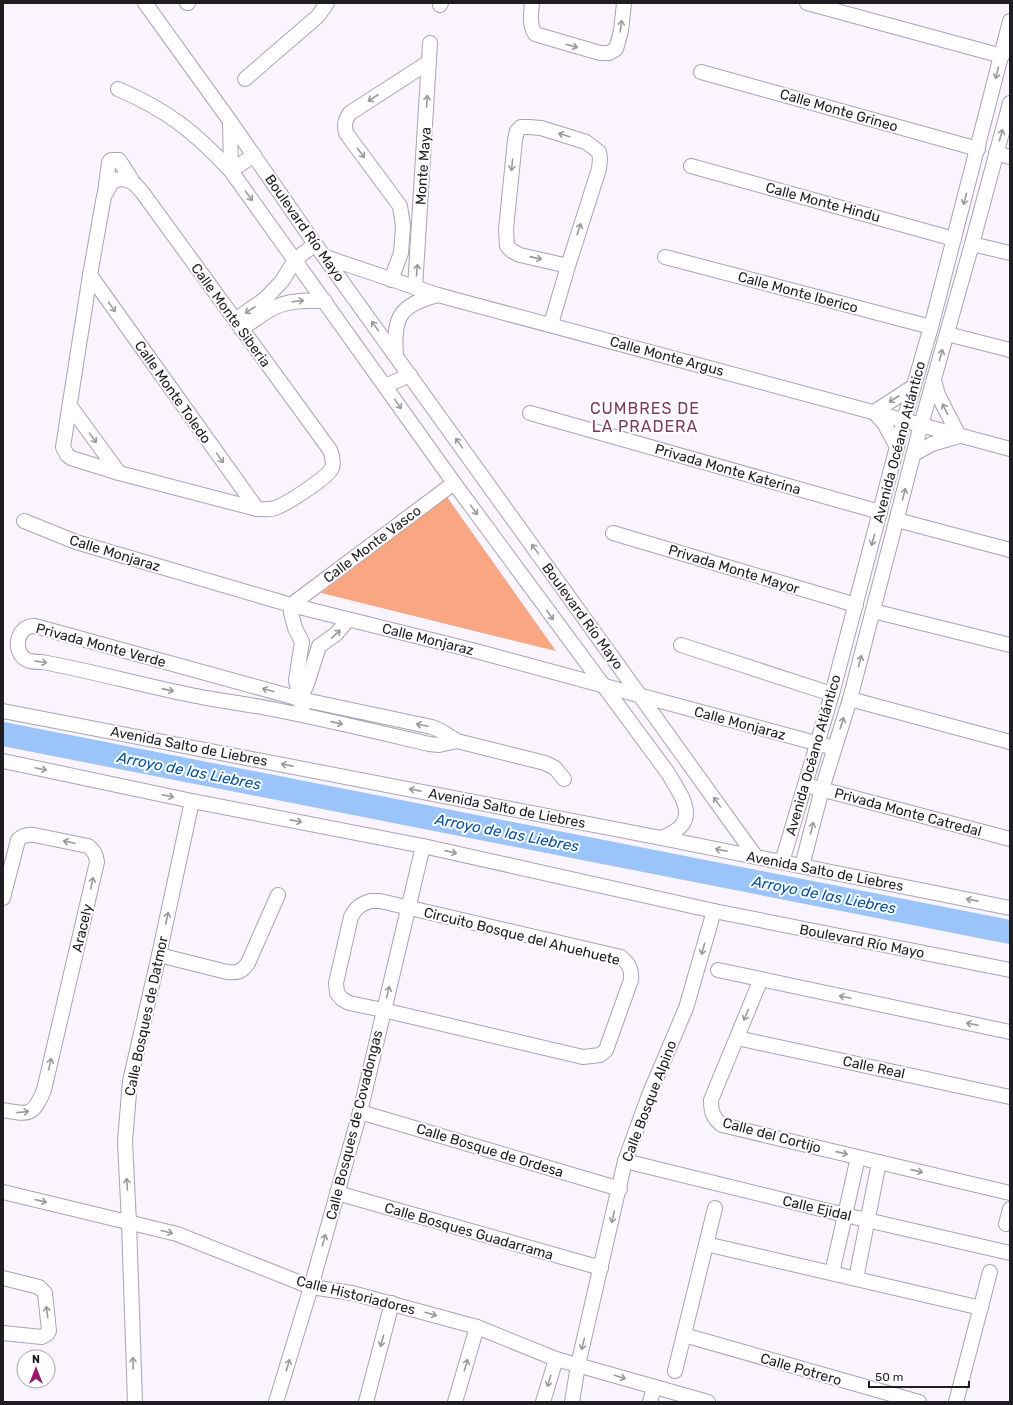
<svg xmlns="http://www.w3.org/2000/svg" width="1013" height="1405" viewBox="0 0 1013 1405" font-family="Rubik,sans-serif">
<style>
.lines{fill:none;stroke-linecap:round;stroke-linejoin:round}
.river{stroke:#9bc5fa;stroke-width:24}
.building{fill:#f9a682}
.minor-casing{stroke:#aba3b3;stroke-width:16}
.minor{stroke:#fff;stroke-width:14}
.oneway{stroke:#9a999c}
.labels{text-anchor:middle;stroke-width:4;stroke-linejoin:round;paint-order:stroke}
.street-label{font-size:14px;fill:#1f1c22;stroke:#fff}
.water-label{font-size:15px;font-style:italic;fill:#004f9a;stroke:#fff}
.quarter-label{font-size:16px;letter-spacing:1px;fill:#7b3a5e;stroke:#fff}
</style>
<rect width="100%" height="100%" fill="#f9f4fe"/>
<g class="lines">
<polyline class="river" points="3,734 1010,932"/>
</g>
<polygon class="building" points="447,497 556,651 321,593"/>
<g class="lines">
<g class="minor-casing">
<g id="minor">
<polyline points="145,3 230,121 315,244 756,857"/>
<polyline points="187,3 188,3"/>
<path d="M 532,3 C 531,14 529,24 535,34 L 600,53 L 609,53 L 616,49 L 621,31 L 624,3"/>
<polyline points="807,3 1002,56"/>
<polyline points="440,5 441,3"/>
<polyline points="701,72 978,149"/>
<polyline points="245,79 318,16 327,3"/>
<path d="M 118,89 C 167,110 195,132 231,171 L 254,155"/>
<path d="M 230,121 L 231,171 L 454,483 L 668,773 C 684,800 702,823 661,838"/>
<polyline points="996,153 1010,157"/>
<polyline points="691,166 954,239"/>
<path d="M 122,179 C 132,180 136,185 142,192 L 330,450 C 332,455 334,461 332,468 C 327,478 287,504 275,508 C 269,510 263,509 257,509 L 119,473 L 71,458 L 67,455 L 63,447 L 90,275 L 104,196 L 111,184 L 115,180 Z"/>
<polyline points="105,193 109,162 111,160 119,160 133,182"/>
<polyline points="972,244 1010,253"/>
<polyline points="325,257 438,295 1010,449"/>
<polyline points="665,257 931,327"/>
<polyline points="90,275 257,509"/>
<path d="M 391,280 L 401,253 L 403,226 L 400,206 L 346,133 C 344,124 345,120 350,113 L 429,62"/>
<polyline points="415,288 430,43"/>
<polyline points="235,320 265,299 282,281 295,260 315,244"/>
<polyline points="551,324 568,266 599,169 600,159 599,152 586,142 541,128 529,127 521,127 517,131 515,140 506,229 507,246 512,251 520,255 568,266"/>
<path d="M 241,329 C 252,322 262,314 273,308 C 288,300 307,300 325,301"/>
<polyline points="947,334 1010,350"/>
<path d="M 396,355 C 393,316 400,305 438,295"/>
<polyline points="385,386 410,375"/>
<polyline points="70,406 119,473"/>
<polyline points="530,413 880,512"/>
<polyline points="897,447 884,423 874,412 914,386"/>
<polyline points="914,454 932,444 959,436 938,395 934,380"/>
<polyline points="897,520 1010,550"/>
<polyline points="24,521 76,542 291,605 472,650 834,748"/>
<polyline points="613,533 856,605"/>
<polyline points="873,611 1010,645"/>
<polyline points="681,645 832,694"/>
<polyline points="850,699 1010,742"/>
<polyline points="298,700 300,699 307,684 319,646 336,634 348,620"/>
<polyline points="304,705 300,699 296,680 302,642 295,628 291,613 291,605 454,483"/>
<polyline points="3,711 661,838 1010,908"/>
<path d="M 457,741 L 439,745 L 429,744 C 378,732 328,720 277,710 C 249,704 219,701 191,695 C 141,685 92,671 42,662 C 38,662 31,662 27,660 C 12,653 16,625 35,626 L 300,699 L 432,727 L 441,731 L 457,741 L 545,763 L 555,768 L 564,779"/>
<polyline points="3,761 192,801 423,846 714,911 1010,970"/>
<polyline points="813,787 1010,839"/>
<polyline points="782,862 832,694 904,420 931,327 1010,21"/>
<polyline points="802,866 822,789 850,699 921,425 972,244 1010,103"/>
<path d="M 3,898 L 18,840 C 23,835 27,834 34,835 L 88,846 C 94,851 96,854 97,862 L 44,1090 C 33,1116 29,1115 3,1110"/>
<path d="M 371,901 L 380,901 L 621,957 C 629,964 632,969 631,980 L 606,1050 L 600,1055 L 583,1057 L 383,1010 L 349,1003 L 342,999 L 337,993 L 336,983 L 351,917 C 356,907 361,904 371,901 Z"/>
<path d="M 159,955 L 227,972 C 237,973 242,972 248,963 L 278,895"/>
<polyline points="718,970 1010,1032"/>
<path d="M 761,979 L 711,1100 C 711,1112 713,1118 722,1125 L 1010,1193"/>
<polyline points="737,1038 1010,1097"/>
<polyline points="360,1112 620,1189"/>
<polyline points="625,1161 845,1215 1010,1253"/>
<polyline points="3,1192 177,1234 311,1287 352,1293 477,1327 556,1359 708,1402"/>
<polyline points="337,1193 601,1268"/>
<polyline points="1006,1224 1010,1209"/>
<polyline points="706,1244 981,1308"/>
<polyline points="832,1273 858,1157"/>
<polyline points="3,1278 39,1287 45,1293 49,1331 47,1334 42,1337 3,1333"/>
<polyline points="856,1279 879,1162"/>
<polyline points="684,1335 919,1402"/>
<polyline points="675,1371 715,1208"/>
<polyline points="135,1402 129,1223 125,1141 130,1081 159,955 192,801"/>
<polyline points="276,1402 311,1287 360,1112 423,846"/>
<polyline points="366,1402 392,1303"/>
<polyline points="455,1402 477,1327"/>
<polyline points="543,1402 556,1359"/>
<polyline points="572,1402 578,1365 625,1161 649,1095 686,1008 714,911"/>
<polyline points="650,1402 654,1387"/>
<polyline points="956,1402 990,1272"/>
</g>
</g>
<use href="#minor" class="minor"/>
</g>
<defs><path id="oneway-shaft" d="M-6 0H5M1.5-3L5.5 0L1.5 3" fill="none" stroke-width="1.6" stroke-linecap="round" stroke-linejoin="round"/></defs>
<g class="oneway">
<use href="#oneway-shaft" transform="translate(621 26) rotate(-82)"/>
<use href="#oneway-shaft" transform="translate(572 46) rotate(16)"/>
<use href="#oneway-shaft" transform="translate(997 73) rotate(104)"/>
<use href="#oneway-shaft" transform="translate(373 98) rotate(147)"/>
<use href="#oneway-shaft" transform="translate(427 101) rotate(-86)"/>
<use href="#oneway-shaft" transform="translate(564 135) rotate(-163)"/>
<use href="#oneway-shaft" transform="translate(1001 135) rotate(-74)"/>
<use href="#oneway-shaft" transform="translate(361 153) rotate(53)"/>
<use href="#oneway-shaft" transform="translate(512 165) rotate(96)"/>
<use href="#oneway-shaft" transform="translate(249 196) rotate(55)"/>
<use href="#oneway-shaft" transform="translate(965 199) rotate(105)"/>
<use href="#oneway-shaft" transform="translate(579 229) rotate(-72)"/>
<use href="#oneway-shaft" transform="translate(536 258) rotate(13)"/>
<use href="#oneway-shaft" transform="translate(417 270) rotate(-85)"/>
<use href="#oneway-shaft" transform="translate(298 301) rotate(-7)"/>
<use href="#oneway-shaft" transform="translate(112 307) rotate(55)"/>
<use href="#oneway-shaft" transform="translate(250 310) rotate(147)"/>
<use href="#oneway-shaft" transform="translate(375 326) rotate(-126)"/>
<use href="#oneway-shaft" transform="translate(941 355) rotate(-74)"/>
<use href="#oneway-shaft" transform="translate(894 399) rotate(147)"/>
<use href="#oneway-shaft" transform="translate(398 404) rotate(55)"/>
<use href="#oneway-shaft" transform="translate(945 409) rotate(-117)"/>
<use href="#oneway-shaft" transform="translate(93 438) rotate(54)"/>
<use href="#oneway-shaft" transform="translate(459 443) rotate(-126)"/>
<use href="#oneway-shaft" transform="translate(220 458) rotate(55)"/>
<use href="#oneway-shaft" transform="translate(904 494) rotate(-76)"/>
<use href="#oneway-shaft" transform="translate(474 510) rotate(54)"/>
<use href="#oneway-shaft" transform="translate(873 540) rotate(105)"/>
<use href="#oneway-shaft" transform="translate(535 549) rotate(-126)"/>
<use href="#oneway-shaft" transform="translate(550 615) rotate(54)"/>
<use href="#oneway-shaft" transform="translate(336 634) rotate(-43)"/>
<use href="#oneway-shaft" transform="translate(860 661) rotate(-75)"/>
<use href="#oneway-shaft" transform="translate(41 662) rotate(9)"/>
<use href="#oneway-shaft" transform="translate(168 690) rotate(13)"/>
<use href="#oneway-shaft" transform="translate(268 690) rotate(-165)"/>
<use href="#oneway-shaft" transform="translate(337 723) rotate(13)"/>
<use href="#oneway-shaft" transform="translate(842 723) rotate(-72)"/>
<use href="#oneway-shaft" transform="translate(422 725) rotate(-168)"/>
<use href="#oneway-shaft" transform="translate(287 765) rotate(-169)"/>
<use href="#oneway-shaft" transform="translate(41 769) rotate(12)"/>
<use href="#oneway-shaft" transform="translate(415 790) rotate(-169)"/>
<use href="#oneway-shaft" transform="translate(168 796) rotate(12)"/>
<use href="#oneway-shaft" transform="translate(717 802) rotate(-126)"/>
<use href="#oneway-shaft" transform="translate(296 821) rotate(11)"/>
<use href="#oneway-shaft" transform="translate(812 828) rotate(-76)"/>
<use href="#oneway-shaft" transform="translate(69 842) rotate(-168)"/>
<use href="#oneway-shaft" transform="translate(721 850) rotate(-169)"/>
<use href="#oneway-shaft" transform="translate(451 852) rotate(13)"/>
<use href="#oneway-shaft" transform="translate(92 883) rotate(-77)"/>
<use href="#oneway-shaft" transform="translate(972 900) rotate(-169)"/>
<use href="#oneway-shaft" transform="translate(167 918) rotate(-78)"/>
<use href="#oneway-shaft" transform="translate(703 949) rotate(106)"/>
<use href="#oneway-shaft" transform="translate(388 992) rotate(-76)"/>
<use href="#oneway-shaft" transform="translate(845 997) rotate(-168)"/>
<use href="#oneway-shaft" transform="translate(746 1015) rotate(112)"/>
<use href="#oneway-shaft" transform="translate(972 1024) rotate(-168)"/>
<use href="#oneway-shaft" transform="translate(50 1064) rotate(-77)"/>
<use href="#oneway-shaft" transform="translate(23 1112) rotate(-6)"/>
<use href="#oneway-shaft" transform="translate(842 1153) rotate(13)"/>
<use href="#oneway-shaft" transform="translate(917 1171) rotate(13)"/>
<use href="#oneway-shaft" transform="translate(127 1184) rotate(-94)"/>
<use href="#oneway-shaft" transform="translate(41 1201) rotate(13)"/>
<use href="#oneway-shaft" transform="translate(613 1217) rotate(103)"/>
<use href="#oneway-shaft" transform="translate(167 1232) rotate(14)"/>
<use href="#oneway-shaft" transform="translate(324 1240) rotate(-74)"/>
<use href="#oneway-shaft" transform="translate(47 1312) rotate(-98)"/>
<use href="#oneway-shaft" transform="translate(431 1314) rotate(16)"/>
<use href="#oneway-shaft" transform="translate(382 1341) rotate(105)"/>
<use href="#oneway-shaft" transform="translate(583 1344) rotate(104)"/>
<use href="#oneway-shaft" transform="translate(133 1363) rotate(-91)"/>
<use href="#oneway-shaft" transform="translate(288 1365) rotate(-73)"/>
<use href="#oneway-shaft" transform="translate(466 1365) rotate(-74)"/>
<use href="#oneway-shaft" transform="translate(620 1377) rotate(17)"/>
<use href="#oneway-shaft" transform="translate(549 1381) rotate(107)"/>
</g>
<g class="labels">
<g class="street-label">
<text transform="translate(839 110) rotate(16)" y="5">Calle Monte Grineo</text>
<text transform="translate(423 166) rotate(-86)" y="5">Monte Maya</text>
<text transform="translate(823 202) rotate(15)" y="5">Calle Monte Hindu</text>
<text transform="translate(305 228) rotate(55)" y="5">Boulevard Río Mayo</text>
<text transform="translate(798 292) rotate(15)" y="5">Calle Monte Iberico</text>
<text transform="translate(231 315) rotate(54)" y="5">Calle Monte Siberia</text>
<text transform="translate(667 356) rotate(15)" y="5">Calle Monte Argus</text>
<text transform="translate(173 392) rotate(55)" y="5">Calle Monte Toledo</text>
<text transform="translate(899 442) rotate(-75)" y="5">Avenida Océano Atlántico</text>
<text transform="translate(728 469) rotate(16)" y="5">Privada Monte Katerina</text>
<text transform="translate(372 544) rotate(-37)" y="5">Calle Monte Vasco</text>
<text transform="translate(115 553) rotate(17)" y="5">Calle Monjaraz</text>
<text transform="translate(734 569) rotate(17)" y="5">Privada Monte Mayor</text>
<text transform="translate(583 616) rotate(54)" y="5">Boulevard Río Mayo</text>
<text transform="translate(428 639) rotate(14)" y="5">Calle Monjaraz</text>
<text transform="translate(101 645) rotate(15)" y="5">Privada Monte Verde</text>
<text transform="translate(740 723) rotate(15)" y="5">Calle Monjaraz</text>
<text transform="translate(189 746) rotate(11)" y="5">Avenida Salto de Liebres</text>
<text transform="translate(813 755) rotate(-74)" y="5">Avenida Océano Atlántico</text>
<text transform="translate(507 808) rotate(11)" y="5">Avenida Salto de Liebres</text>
<text transform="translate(908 812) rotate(15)" y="5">Privada Monte Catredal</text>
<text transform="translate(825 871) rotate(11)" y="5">Avenida Salto de Liebres</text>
<text transform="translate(82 928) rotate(-77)" y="5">Aracely</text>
<text transform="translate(522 936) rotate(14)" y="5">Circuito Bosque del Ahuehuete</text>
<text transform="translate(862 941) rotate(11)" y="5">Boulevard Río Mayo</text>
<text transform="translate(146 1016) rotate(-78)" y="5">Calle Bosques de Datmor</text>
<text transform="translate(874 1067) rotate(12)" y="5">Calle Real</text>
<text transform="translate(649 1101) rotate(-69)" y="5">Calle Bosque Alpino</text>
<text transform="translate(354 1125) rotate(-76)" y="5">Calle Bosques de Covadongas</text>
<text transform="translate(772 1135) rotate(15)" y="5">Calle del Cortijo</text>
<text transform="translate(490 1150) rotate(17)" y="5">Calle Bosque de Ordesa</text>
<text transform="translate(817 1208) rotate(13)" y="5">Calle Ejidal</text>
<text transform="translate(469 1231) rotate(16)" y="5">Calle Bosques Guadarrama</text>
<text transform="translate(356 1295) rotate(14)" y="5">Calle Historiadores</text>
<text transform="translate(801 1369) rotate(16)" y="5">Calle Potrero</text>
</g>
<g class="water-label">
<text transform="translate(189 771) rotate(11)" y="5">Arroyo de las Liebres</text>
<text transform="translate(507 833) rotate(11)" y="5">Arroyo de las Liebres</text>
<text transform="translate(824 895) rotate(11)" y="5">Arroyo de las Liebres</text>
</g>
<g class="quarter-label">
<text x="645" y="414">CUMBRES DE<tspan x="645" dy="18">LA PRADERA</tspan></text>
</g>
</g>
<rect width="1013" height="1405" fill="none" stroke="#1f1c22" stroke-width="8"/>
<g transform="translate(36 1369)"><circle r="19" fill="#ffffff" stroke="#a5a4a7"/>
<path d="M0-3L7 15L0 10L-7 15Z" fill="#9a176b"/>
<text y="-6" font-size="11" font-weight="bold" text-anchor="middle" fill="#1f1c22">N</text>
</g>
<path d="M869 1381v6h100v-6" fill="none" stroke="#1f1c22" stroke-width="2"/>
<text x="875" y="1381" font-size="12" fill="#1f1c22" stroke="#ffffff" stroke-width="3" paint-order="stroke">50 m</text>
</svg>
